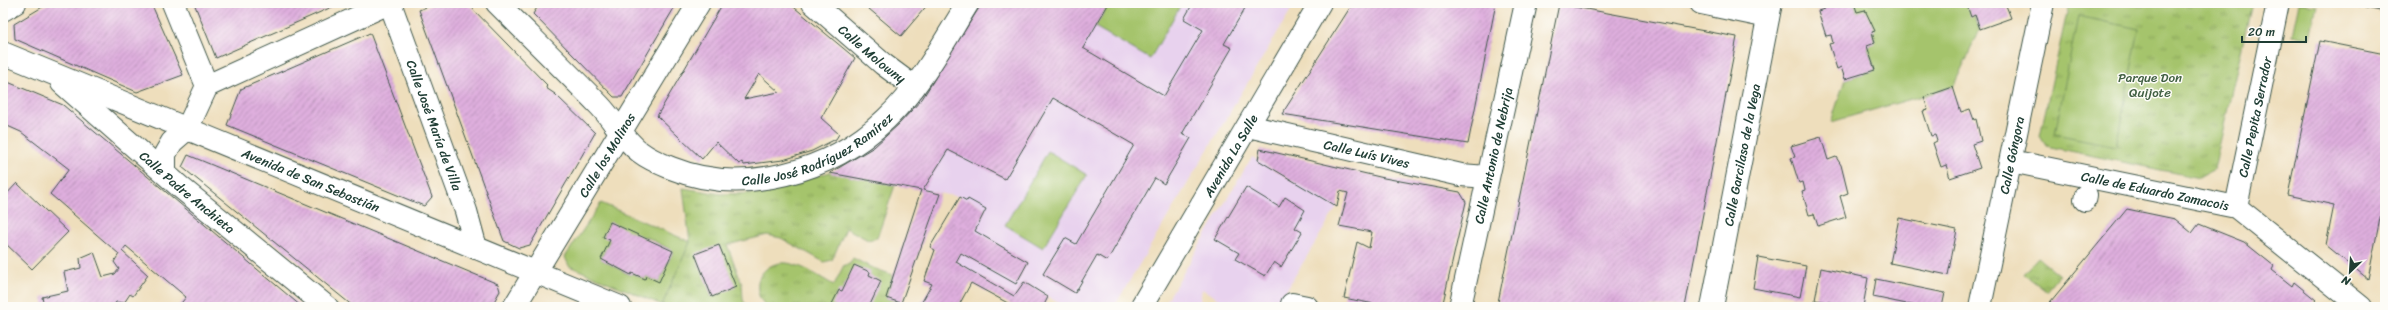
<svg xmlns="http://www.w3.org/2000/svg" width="2388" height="310" viewBox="0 0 2388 310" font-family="Sriracha,sans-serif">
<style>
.built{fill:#e8d2ee}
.park{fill:url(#park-tufts);stroke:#628050}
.garden{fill:#a5c46c;stroke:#628050;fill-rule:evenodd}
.building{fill:url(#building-hatch);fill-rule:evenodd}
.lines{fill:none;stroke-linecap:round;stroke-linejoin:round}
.minor-casing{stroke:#3e5548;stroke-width:24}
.major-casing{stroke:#3e5548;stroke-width:24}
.minor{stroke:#fff;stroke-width:22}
.major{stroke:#fff;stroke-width:22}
.labels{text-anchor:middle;stroke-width:3;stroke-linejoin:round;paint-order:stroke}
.street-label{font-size:13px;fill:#1f3d34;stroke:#fdfcf7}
.park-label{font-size:13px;fill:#405f42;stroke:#fdfcf7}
</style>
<defs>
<pattern id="park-tufts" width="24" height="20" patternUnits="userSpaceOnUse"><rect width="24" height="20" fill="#a5c46c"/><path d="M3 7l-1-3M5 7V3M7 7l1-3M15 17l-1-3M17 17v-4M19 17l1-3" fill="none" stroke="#86a05a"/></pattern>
<pattern id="building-hatch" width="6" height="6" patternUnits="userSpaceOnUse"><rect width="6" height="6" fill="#dfafde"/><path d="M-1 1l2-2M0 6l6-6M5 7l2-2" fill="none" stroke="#b490b5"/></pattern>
</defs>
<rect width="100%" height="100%" fill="#fdfcf7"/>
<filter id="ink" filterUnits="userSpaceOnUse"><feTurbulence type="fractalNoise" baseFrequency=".025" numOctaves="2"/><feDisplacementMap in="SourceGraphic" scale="8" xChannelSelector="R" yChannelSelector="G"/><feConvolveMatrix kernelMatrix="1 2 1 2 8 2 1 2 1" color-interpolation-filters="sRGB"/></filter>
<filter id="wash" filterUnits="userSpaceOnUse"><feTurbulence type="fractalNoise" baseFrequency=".012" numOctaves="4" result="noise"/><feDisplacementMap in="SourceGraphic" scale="16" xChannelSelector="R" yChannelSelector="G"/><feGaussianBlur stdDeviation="0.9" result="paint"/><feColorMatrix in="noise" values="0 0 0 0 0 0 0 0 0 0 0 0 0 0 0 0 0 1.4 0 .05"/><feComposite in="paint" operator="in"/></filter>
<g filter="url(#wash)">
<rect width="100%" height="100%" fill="#eedebc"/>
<g class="built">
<polygon points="982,3 1295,3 1114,307 1065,307 1024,282 1014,296 956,262 961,253 1016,284 1028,262 975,231 986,209 969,199 967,201 960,197 830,173 874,147 899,124 922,99"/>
<polygon points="1252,157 1337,207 1276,307 1232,307 1202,289 1199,307 1163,307"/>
</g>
<g class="park">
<polygon points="2069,3 2252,3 2214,169 2199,178 2046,146 2040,136"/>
<polygon points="830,172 895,185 877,238 868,240 846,228 832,260 824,262 781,238 767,235 727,245 742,284 743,300 747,307 667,307 662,305 690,242 683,188 721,194 760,193"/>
<path d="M 853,258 L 870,267 L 893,275 L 886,298 L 901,303 L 900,307 L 767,307 C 759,299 757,293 758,282 C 759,276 764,270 769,267 C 789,254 815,275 834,285 L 844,265 L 850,264 Z"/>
<polygon points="2038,258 2059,275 2046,291 2024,274"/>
</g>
<g class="garden">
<polygon points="1109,3 1182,3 1150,59 1095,27"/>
<polygon points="1854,3 1970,3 1980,29 1953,87 1831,122 1845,79 1875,70"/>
<polygon points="2299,3 2317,5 2310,37 2292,35"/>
<polygon points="2078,16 2139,29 2116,146 2055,134"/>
<polygon points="1048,151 1087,175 1043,248 1005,225"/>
<path d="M 601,203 L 690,242 L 662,305 L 569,266 L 565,257 ZM 645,236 L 673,251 L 659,282 L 646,276 L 645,279 L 632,273 L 630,275 L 601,259 L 610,240 L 643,239 Z"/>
</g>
<g id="blocks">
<g class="building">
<polygon points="49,3 151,3 183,75 137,92 15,39 14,24"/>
<polygon points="194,3 341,3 216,58"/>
<polygon points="436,3 467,3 547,85 546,88 555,94 595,133 530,245 519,248 504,241 419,10"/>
<polygon points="540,3 677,3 622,97 614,97 533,14"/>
<path d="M 723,3 L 789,3 L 855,58 L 821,118 L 839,134 L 836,139 L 812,151 L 783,160 L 744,165 L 742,162 L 739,164 L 716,142 L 702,159 L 657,116 ZM 759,74 L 779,92 L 744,99 Z"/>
<polygon points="862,3 929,3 901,36"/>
<polygon points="982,3 1109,3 1083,48 1164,96 1203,30 1184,19 1193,3 1248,3 1224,44 1232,48 1182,134 1191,138 1164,184 1155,178 1107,261 1097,255 1075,293 1043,274 1065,238 1076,244 1134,145 1053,98 1005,179 948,150 923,190 940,194 901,303 886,298 921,190 830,173 874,147 899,124 922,99"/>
<polygon points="1353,3 1496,3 1468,144 1282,114"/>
<polygon points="1822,3 1854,3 1857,12 1865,10 1875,31 1872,32 1875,43 1867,46 1875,70 1845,79 1841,67 1837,69 1829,44 1833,43 1831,35 1826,36 1818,11 1824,9"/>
<polygon points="1966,3 2005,3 2011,18 1980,29 1975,15 1971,17"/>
<polygon points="2347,3 2385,3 2385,12 2347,4"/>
<polygon points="1559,4 1737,37 1685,307 1497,307"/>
<polygon points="370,33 432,197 424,206 227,125 241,89"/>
<polygon points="2320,41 2385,54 2385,193 2368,279 2326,245 2334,205 2288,195"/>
<polygon points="3,80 63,105 302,307 178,307 186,297 126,246 122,251 148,275 133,296 130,294 124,303 116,302 112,307 44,307 42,297 68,291 64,272 81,268 80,258 94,252 103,277 115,274 119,269 114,262 119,254 50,194 69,169 21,132 3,124"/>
<polygon points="1953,87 1961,112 1970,109 1974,120 1976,119 1981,141 1972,144 1980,168 1950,178 1946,165 1941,167 1933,143 1937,141 1935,135 1931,136 1923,111 1928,110 1924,97"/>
<polygon points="1821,137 1828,160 1836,157 1841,165 1848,193 1840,196 1846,217 1818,226 1814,214 1809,215 1802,191 1805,190 1803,182 1799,183 1791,158 1795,157 1791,146"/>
<polygon points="1260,149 1384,178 1460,192 1466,202 1442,307 1389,307 1344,298 1357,242 1369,248 1372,232 1339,226 1348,193 1340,191 1337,207 1258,160"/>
<polygon points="188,155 498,284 500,291 491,307 354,307 182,167"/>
<polygon points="17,183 68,232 32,269 3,241 3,198"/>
<polygon points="1246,187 1279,207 1285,197 1305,210 1295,228 1302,232 1281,267 1274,262 1265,276 1235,259 1239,253 1215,239"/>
<polygon points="960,197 967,201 968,199 986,209 975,231 1028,262 1016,284 961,253 956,262 1014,296 1024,282 1048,297 1043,307 1015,307 971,283 958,307 919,307 932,284 924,281 935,250 930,247"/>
<polygon points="2127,209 2175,219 2192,233 2199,224 2244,242 2274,266 2272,270 2292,286 2294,282 2316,300 2311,307 2046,307"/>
<polygon points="1899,218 1957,230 1948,275 1890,263"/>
<polygon points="610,222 673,251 659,282 646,276 645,279 632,273 631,275 601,259 610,240 603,237"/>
<polygon points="719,245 736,287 712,297 695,254"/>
<polygon points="1758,257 1806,266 1800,297 1753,288"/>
<polygon points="854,265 870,272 869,275 881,281 869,307 837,307 832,304 839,290 842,291"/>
<polygon points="1821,268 1868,278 1863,307 1815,300"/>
<polygon points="1876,279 1945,293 1942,307 1921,307 1873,297"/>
</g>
</g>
</g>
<g filter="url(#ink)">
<use href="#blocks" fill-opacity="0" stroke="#3e5548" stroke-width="1"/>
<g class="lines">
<g class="minor-casing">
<g id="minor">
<path id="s1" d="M 390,3 L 466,211 L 476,248"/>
<path id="s2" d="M 497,3 C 531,37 566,71 600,106 C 614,121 624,140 640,152 C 649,159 661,164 671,168 C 743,197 831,172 886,119 C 920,87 943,43 968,3"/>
<path id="s3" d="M 813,3 L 883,64 L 914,87"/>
<polyline points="1701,3 1768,17"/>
<polyline points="3,10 15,3"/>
<path id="s4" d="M 3,53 L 620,307"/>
<path id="s5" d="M 62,83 L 179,186 L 327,307"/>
<polyline points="207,86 389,3"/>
<path id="s6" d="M 1248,126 L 1461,175 L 1487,177"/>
<path id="s7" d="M 2011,161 L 2236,207 L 2361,307"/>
<polyline points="165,173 165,154 172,142 187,129 207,86 173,3"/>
<polyline points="2085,200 2086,195"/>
<path id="s8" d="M 2236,207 L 2278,3"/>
<polyline points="1292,304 1307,307"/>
<path id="s9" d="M 514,307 L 699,3"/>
<path id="s10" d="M 1460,307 L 1526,3"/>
<path id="s11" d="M 1712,307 L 1771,3"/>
<path id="s12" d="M 1980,307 L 2043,3"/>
</g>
</g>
<g class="major-casing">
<g id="major">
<path id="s13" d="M 1141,307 L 1320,3"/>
</g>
</g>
<use href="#minor" class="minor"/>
<use href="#major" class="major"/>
</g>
</g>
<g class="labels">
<g class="street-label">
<text dy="5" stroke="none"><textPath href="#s3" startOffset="78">Calle Molowny</textPath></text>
<text dy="5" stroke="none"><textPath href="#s8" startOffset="92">Calle Pepita Serrador</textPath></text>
<text dy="5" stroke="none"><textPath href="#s1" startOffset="130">Calle José María de Villa</textPath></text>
<text dy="5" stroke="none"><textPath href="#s2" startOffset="397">Calle José Rodríguez Ramírez</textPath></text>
<text dy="5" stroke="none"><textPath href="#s6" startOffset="122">Calle Luís Vives</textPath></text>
<text dy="5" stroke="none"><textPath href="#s9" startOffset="178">Calle los Molinos</textPath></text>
<text dy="5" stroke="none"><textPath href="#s13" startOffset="176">Avenida La Salle</textPath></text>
<text dy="5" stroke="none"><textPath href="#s10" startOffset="155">Calle Antonio de Nebrija</textPath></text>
<text dy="5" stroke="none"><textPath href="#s11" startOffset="155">Calle Garcilaso de la Vega</textPath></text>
<text dy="5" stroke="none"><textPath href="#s12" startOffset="155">Calle Góngora</textPath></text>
<text dy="5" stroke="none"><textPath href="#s4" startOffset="333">Avenida de San Sebastián</textPath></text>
<text dy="5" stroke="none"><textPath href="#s5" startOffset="166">Calle Padre Anchieta</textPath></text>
<text dy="5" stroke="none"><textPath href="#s7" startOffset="147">Calle de Eduardo Zamacois</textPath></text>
</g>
<g class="park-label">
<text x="2150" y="82">Parque Don<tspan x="2150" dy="15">Quijote</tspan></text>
</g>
</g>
<rect width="2388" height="310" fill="none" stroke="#fdfcf7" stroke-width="16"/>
<g transform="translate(2350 272) rotate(205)" stroke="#fdfcf7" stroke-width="3" paint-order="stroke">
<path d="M0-3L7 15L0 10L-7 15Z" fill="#1f3d34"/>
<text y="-6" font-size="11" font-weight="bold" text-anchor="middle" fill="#1f3d34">N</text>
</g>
<path d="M2242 36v6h64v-6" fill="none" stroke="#1f3d34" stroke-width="2"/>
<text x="2248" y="36" font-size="12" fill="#1f3d34" stroke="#fdfcf7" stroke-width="3" paint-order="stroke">20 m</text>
</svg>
